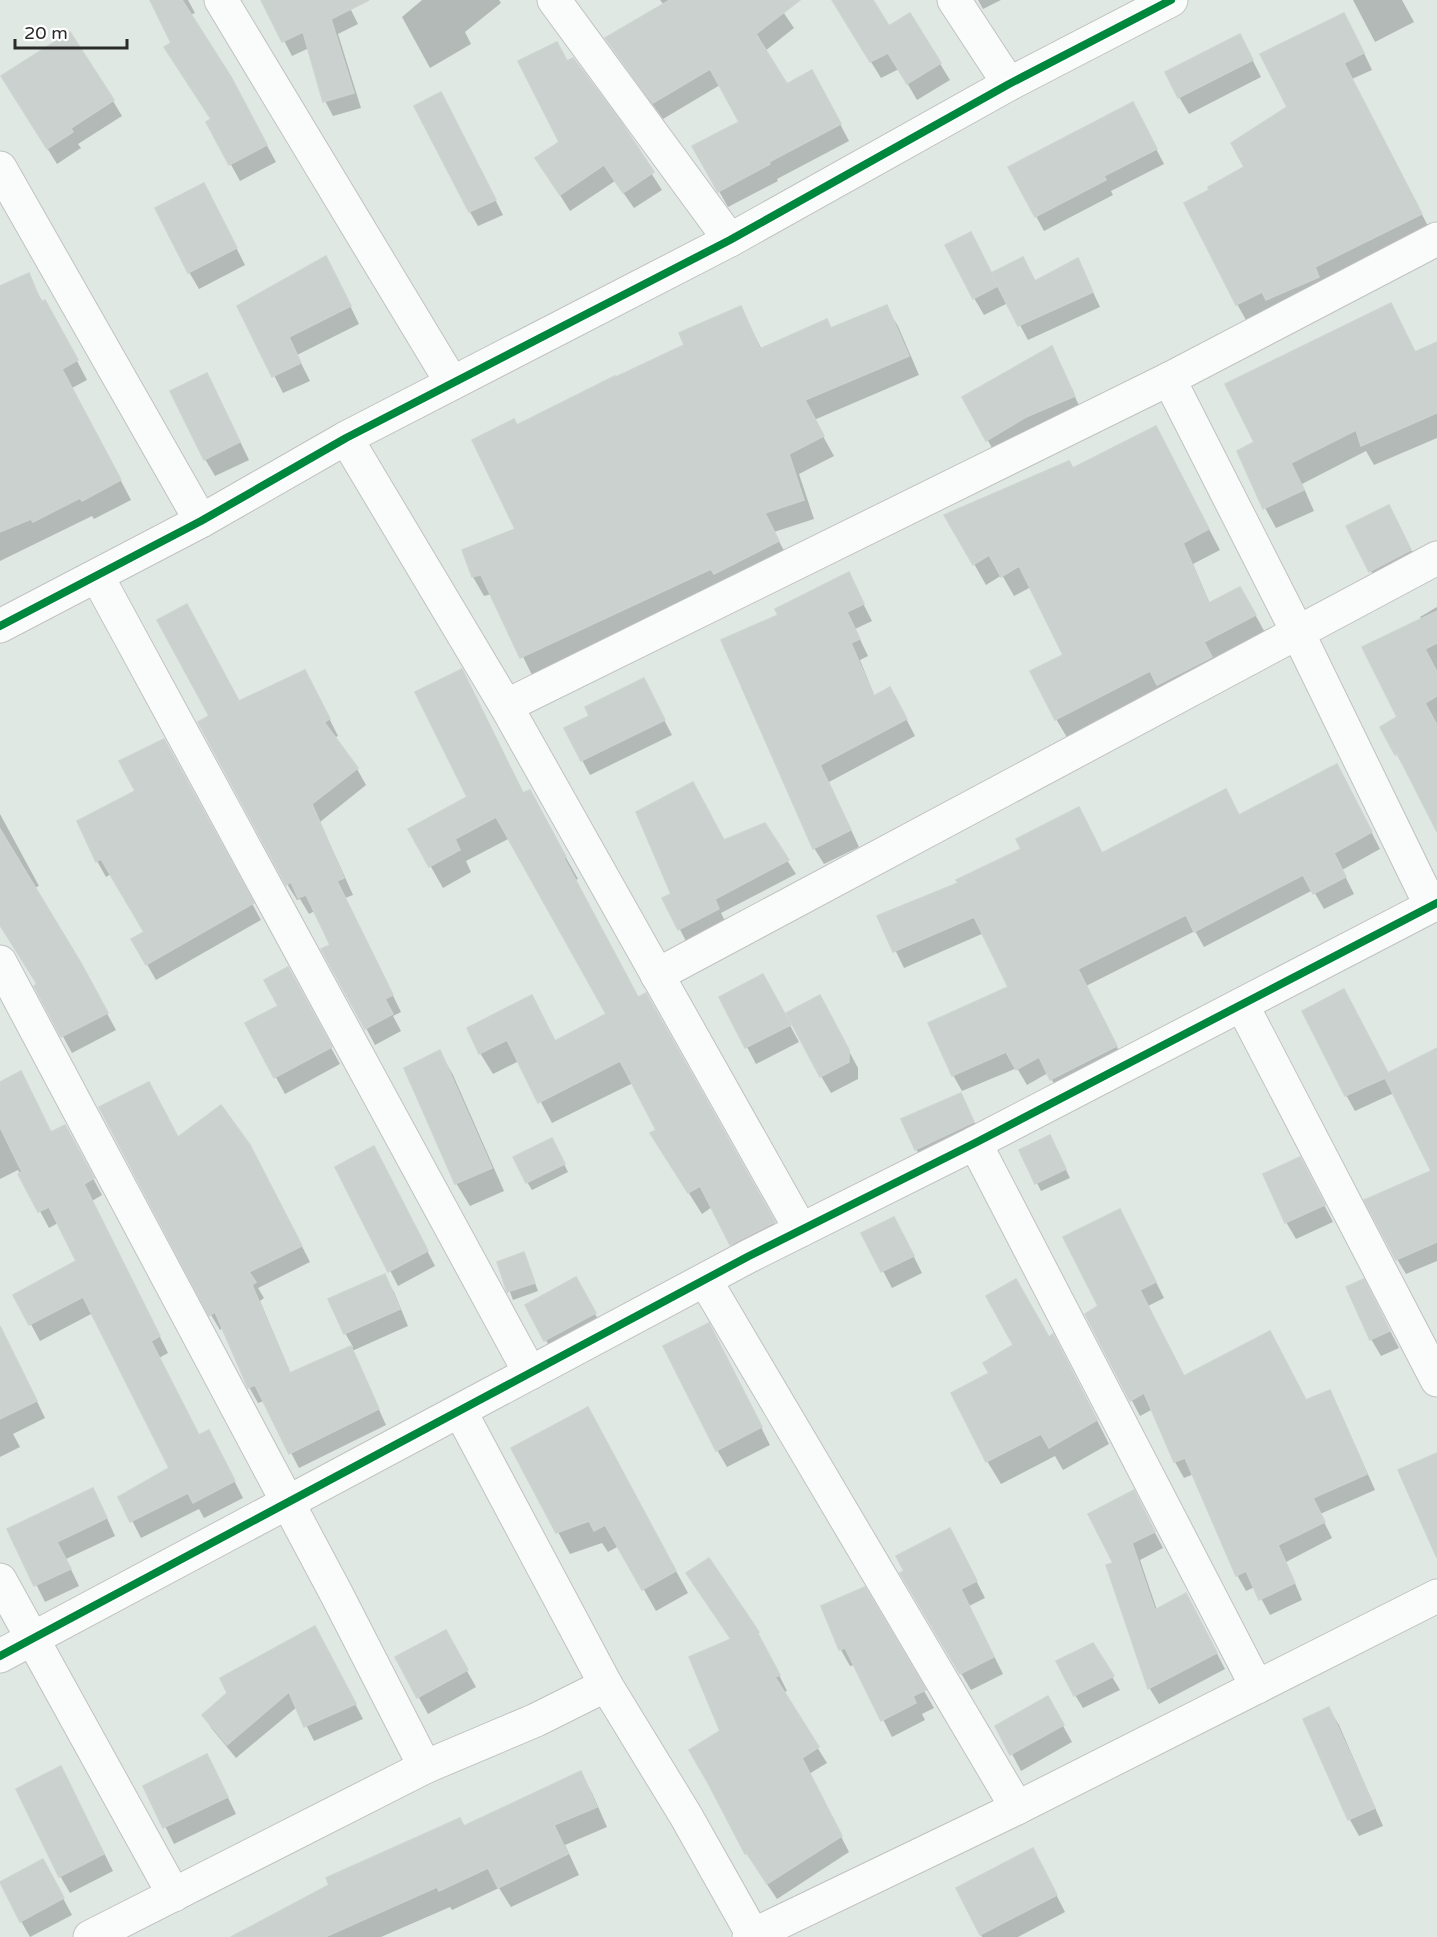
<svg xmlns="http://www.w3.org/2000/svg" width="1437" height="1937" viewBox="0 0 1437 1937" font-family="'Varela Round',sans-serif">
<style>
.shadow{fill:#0003}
.building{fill:#cbd1ce;stroke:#ccd3d0;stroke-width:1.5}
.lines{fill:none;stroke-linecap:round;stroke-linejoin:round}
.minor-casing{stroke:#c1c2c1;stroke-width:35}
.minor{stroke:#fafcfb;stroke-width:33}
.cycleway-casing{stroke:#fff;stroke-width:11}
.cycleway{stroke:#00873e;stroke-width:8}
</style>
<rect width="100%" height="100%" fill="#e0e8e4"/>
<g class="shadow">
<polygon points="151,0 188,0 195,13 190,15 230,78 276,162 240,181 208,123 212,120 166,48 172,43"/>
<polygon points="263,0 346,0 358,24 338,34 361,108 333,116 325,101 309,48 292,56"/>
<polygon points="422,0 499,0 501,3 465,32 471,44 430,68 402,17"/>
<polygon points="660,0 775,0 794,28 765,51 786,86 821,88 849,141 777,179 778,181 728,207 694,147 741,123 720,85 663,119 617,55 607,39 664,5"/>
<polygon points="978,0 1001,0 983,9"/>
<polygon points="1353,0 1402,0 1414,22 1375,42"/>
<polygon points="910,15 950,80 917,100 899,69 881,78 858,41 889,28"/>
<polygon points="1353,30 1372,70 1352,79 1430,230 1246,320 1237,304 1211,190 1246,168 1289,108"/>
<polygon points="1249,53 1261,77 1189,114 1179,97"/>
<polygon points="567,63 619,123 662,190 634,208 615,181 570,211 537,159 561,142"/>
<polygon points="12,92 113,101 122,116 78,144 81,148 57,164"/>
<polygon points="449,109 503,215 478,226 470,212"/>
<polygon points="1140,118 1164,164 1111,191 1113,195 1044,231 1010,168"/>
<polygon points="213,202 245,265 199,289 189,272"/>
<polygon points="1078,260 1100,307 1028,340 1008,303 984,315 974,298 992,274 1035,283"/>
<polygon points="28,275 43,303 56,321 87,380 72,388 131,500 94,519 92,516 0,561 0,287"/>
<polygon points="335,275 359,324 297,355 310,381 283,393 239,307"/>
<polygon points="1391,305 1416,353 1437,344 1437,438 1374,465 1366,451 1302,484 1314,511 1276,528 1265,508 1256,443"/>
<polygon points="886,307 898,326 919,375 814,420 834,456 799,474 814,519 774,532 789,560 533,677 492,594 484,596 473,577 463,551 517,530 517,426 686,345 741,308 762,350 832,329"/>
<polygon points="1052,348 1083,414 997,457 964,397"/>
<polygon points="216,392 249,460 215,476 205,459"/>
<polygon points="1167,449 1220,550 1193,564 1210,604 1252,609 1267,636 1068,739 1056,719 1065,656 1031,587 1014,596 1002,575 986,585 947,516 1073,470"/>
<polygon points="1398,523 1420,568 1380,588 1348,527"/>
<polygon points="848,574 872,621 855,629 868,656 860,660 875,697 899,705 915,736 829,782 859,847 824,864 814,848 780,616"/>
<polygon points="1437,607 1437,829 1382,727 1399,718 1422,620 1420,617"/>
<polygon points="461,671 524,794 541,813 578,879 575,880 638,998 645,995 786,1244 744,1265 712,1207 702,1214 665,1155 658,1130 633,1083 552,1123 519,1061 493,1074 480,1053 532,997 556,1042 608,1015 510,838 466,861 471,872 443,888 410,830 468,798"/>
<polygon points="314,688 338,736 334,738 357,769 366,785 320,822 353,895 345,898 401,1012 393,1016 401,1031 375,1045 366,1028 332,945 315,911 309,914 300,899 297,900 287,884 239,703"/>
<polygon points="650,693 672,735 590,775 582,760 591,717"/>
<polygon points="163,741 261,920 156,980 133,940 146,933 111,874 106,877 97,861 137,792 121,761"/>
<polygon points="1346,782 1380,849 1342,870 1354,894 1324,909 1313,890 1204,947 1195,931 1086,986 1125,1063 1061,1096 1048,1073 1027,1085 1017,1068 962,1091 953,1075 1010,988 984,933 904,968 879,917 1239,816"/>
<polygon points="0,814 39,886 34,888 90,982 116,1030 72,1053 36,987 39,985 0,923"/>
<polygon points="764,825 796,874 721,913 726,923 687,943 664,899 673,895 724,842"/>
<polygon points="297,986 340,1064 285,1094 247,1024 280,1006"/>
<polygon points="772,992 799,1042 756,1064 721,998"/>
<polygon points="829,1014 858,1068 858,1079 831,1093 821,1076"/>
<polygon points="1437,1050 1437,1179 1394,1093 1355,1111 1346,1095"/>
<polygon points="440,1052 453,1075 504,1191 470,1206 456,1183"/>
<polygon points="0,1084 51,1134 74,1143 102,1195 92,1201 168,1353 159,1358 199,1437 218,1449 243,1498 204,1518 199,1509 141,1538 120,1497 171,1469 93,1313 40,1341 15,1295 78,1262 58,1223 49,1228 18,1170 0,1179"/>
<polygon points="961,1095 983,1140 926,1166 916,1149"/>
<polygon points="178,1139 259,1162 310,1262 258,1288 264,1298 260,1301 291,1374 353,1347 345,1333 384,1276 394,1292 408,1326 352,1351 386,1425 299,1468 264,1401 258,1403 249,1387 223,1327 220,1330 211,1315"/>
<polygon points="1054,1145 1070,1178 1041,1191 1021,1151"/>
<polygon points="556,1148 568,1172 532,1190 527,1182"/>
<polygon points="382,1163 435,1266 398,1286 337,1167"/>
<polygon points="1309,1176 1333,1222 1296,1239 1286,1222"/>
<polygon points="1437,1218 1437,1261 1406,1274 1397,1259"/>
<polygon points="1128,1226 1164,1298 1148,1306 1185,1377 1306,1402 1329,1392 1338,1407 1375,1490 1320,1514 1332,1538 1286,1562 1302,1600 1270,1615 1255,1587 1246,1591 1237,1575 1194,1474 1184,1478 1175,1462 1153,1409 1140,1416 1087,1315 1099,1307"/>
<polygon points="863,1233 903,1235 922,1273 892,1288"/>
<polygon points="524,1254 538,1291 513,1300 499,1263"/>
<polygon points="585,1296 604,1330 555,1357 546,1340"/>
<polygon points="1373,1298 1399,1348 1381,1356 1371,1339"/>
<polygon points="1048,1339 1066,1359 1109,1444 1063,1470 1055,1456 1001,1484 987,1461 991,1373"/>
<polygon points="718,1342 770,1445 727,1467 717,1450"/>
<polygon points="0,1344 16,1358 45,1418 13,1434 20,1447 0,1457"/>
<polygon points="600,1431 688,1593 656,1611 619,1546 608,1552 602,1543 570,1554 558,1532"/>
<polygon points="102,1507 115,1536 66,1559 79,1586 45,1602 9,1530"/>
<polygon points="1142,1508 1163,1548 1140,1560 1157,1610 1195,1611 1225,1669 1159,1704 1150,1689 1108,1566 1115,1564"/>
<polygon points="959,1547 985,1598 969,1606 1003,1674 971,1690 902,1574"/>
<polygon points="688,1574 758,1633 787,1691 783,1693 827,1763 809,1774 849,1852 777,1899 746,1853 722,1731 731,1640"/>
<polygon points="864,1589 934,1708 922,1714 925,1720 892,1737 855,1665 850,1666 841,1650 823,1607"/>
<polygon points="445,1632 476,1687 428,1714 397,1658"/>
<polygon points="323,1642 363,1719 314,1741 297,1707 236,1758 212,1729 203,1715"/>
<polygon points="1093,1645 1120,1690 1083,1708 1075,1695"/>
<polygon points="1329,1709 1339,1725 1383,1826 1359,1836 1350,1820 1305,1719"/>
<polygon points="1057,1715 1072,1742 1021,1771 1012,1754"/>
<polygon points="216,1773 236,1814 174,1844 145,1786"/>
<polygon points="581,1773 592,1793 607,1827 565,1845 579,1875 511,1907 499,1888 452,1910 450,1907 381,1937 270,1937 464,1828"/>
<polygon points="70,1785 113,1871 70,1893 60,1876"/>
<polygon points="1042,1867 1065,1912 1018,1937 982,1937 958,1888"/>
<polygon points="52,1878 72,1915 30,1937 21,1921"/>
</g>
<g class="building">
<polygon points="150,0 182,0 231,77 267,145 229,165 206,122 211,119 164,47 171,43"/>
<polygon points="261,0 369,0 331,19 354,93 323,102 303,32 282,42"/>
<polygon points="670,0 800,0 756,34 787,84 812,70 841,124 769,162 770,164 718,192 692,146 739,122 710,69 653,103 605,38"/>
<polygon points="832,0 873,0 889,26 910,13 941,63 907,84 888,53 870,62"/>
<polygon points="1344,13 1364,53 1344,63 1422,214 1315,267 1319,277 1266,300 1262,292 1236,305 1184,203 1209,190 1208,187 1244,167 1231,143 1287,107 1260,54"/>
<polygon points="70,32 114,100 71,128 73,132 47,149 1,76"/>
<polygon points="1240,34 1253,60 1178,98 1165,72"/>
<polygon points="557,42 567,61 573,58 621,122 654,172 623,193 604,165 560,195 535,158 559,142 518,61"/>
<polygon points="441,92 496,200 469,212 414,106"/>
<polygon points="1133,102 1157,149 1104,176 1106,180 1035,217 1008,167"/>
<polygon points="204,183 237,248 188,273 155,208"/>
<polygon points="971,232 998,286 973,299 945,245"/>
<polygon points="326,256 351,306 289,337 301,363 272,377 237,306"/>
<polygon points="1023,257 1035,281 1078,258 1093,292 1018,326 991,273"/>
<polygon points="29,273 41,302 45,300 78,360 62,369 121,480 82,501 80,498 33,522 31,519 0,532 0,286"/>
<polygon points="1391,303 1415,352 1437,342 1437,413 1361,446 1356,430 1291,463 1304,490 1263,509 1237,451 1254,442 1225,384"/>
<polygon points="887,305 909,356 805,400 824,436 789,454 804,500 765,513 779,541 714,574 711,569 520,658 481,575 472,577 462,550 515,529 472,440 514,419 517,425 615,376 616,377 684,345 679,333 741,306 760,349 827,319 831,328"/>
<polygon points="1052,346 1075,396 1026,417 986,441 962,397"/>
<polygon points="207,373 240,442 204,460 170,391"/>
<polygon points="1156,426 1209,529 1183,543 1209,603 1240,587 1256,615 1204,642 1212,657 1200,663 1157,685 1150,671 1055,720 1030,671 1063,655 1019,566 1001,577 989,555 973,565 944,515 1069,461 1073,468"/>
<polygon points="1389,505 1411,550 1369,572 1346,526"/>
<polygon points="849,572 864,604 847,612 860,639 851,643 874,696 890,687 907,719 820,765 851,830 813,849 721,640 778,615 775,609"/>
<polygon points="187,604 239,701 305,670 330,719 324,722 358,768 312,804 344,878 337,881 393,995 385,999 393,1014 365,1029 321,949 330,945 306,895 298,898 291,882 286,885 198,722 209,716 157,620"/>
<polygon points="1437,611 1437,643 1425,649 1437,672 1437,696 1425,703 1437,725 1437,832 1397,753 1395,755 1380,727 1397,717 1362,647"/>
<polygon points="462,669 523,793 530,790 566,857 564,858 638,997 646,993 775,1222 730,1245 700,1186 688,1193 650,1133 656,1130 620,1061 538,1103 507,1040 479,1054 467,1028 532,995 555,1041 606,1014 496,817 455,839 460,850 429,867 408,829 467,797 415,692"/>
<polygon points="644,678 665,720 581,761 564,728 589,716 585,707"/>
<polygon points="164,739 254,903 146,965 131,939 144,932 101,859 96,862 77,821 135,791 119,761"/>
<polygon points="1337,764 1372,832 1334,853 1346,877 1313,894 1303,875 1194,932 1186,915 1078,969 1117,1046 1050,1080 1039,1057 1016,1070 1006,1052 952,1076 928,1023 1008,987 974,917 893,952 877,916 958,883 956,880 1021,849 1016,839 1079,807 1102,853 1226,789 1239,815"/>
<polygon points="693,782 724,840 765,823 789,860 715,899 719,909 678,930 662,898 671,894 636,812"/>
<polygon points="0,829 81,963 108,1013 61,1037 34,986 37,984 0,925"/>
<polygon points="288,967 332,1047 274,1078 245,1023 278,1006 264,980"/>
<polygon points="763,974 791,1025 745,1048 719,997"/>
<polygon points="1344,989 1388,1073 1437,1048 1437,1242 1396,1260 1364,1200 1431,1171 1385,1078 1345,1096 1302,1011"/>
<polygon points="820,995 849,1050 849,1062 820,1077 786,1013"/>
<polygon points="440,1050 492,1168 455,1184 404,1068"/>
<polygon points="21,1071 51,1132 65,1125 94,1178 84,1184 160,1336 151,1341 199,1435 209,1430 235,1481 193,1503 188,1493 130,1522 118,1497 169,1468 83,1297 29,1325 13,1295 76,1261 49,1207 38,1212 18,1174 22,1172 0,1127 0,1082"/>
<polygon points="149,1082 178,1137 221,1105 250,1145 302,1246 249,1272 256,1282 252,1285 290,1373 351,1346 379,1409 289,1454 255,1385 248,1388 215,1312 209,1316 99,1107"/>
<polygon points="961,1093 974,1122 915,1150 901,1119"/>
<polygon points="1050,1135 1066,1169 1035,1184 1019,1150"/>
<polygon points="552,1138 565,1164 526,1183 513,1157"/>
<polygon points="374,1146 428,1251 388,1272 335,1167"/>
<polygon points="1300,1157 1325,1205 1285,1223 1263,1174"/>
<polygon points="1120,1209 1156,1282 1140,1290 1184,1376 1270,1331 1306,1400 1330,1390 1367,1474 1313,1498 1325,1522 1278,1545 1295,1583 1259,1600 1246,1571 1236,1576 1185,1458 1174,1462 1144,1393 1130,1401 1085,1314 1098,1306 1063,1237"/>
<polygon points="894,1217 914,1256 881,1272 861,1233"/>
<polygon points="524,1252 535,1283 507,1292 497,1262"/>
<polygon points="385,1274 400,1309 344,1334 328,1299"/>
<polygon points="576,1277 596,1313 544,1341 525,1305"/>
<polygon points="1016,1279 1049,1337 1053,1334 1097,1420 1049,1448 1041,1434 986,1462 951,1393 989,1373 983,1363 1013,1345 986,1296"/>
<polygon points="1364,1279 1390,1331 1370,1340 1346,1287"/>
<polygon points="709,1323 762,1427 716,1451 663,1346"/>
<polygon points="0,1326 37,1401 0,1419"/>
<polygon points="588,1407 676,1571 642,1590 605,1525 594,1531 589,1521 556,1533 511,1448"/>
<polygon points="1437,1453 1437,1558 1398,1470"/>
<polygon points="93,1488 107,1518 57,1542 71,1569 34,1586 7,1529"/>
<polygon points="1134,1490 1155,1532 1132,1543 1155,1610 1186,1593 1217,1653 1148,1689 1106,1565 1113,1563 1088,1514"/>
<polygon points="950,1528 977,1581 961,1589 994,1657 960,1674 900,1573 904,1571 896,1556"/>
<polygon points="709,1558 759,1632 758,1634 780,1675 775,1677 819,1747 802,1758 842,1836 767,1884 747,1853 745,1854 708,1783 689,1750 720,1731 689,1657 731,1639 686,1573"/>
<polygon points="865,1587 926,1690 913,1696 916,1703 881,1721 845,1648 839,1650 821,1606"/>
<polygon points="315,1626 356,1704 304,1727 289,1692 227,1745 202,1715 227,1693 220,1678"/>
<polygon points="446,1630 468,1670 417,1698 395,1657"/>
<polygon points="1093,1643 1114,1676 1074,1696 1056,1661"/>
<polygon points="1048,1696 1064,1725 1010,1755 995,1726"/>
<polygon points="1329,1707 1375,1808 1348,1820 1303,1719"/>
<polygon points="207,1754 228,1797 163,1828 143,1786"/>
<polygon points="61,1766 104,1854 59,1877 16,1789"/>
<polygon points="581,1771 597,1807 554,1825 568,1854 498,1888 488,1868 439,1891 437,1887 325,1937 231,1937 329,1885 326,1878 460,1818 464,1826"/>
<polygon points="1033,1848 1057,1895 980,1935 956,1888"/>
<polygon points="43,1859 64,1898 20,1922 0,1882"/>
</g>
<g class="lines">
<g class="minor-casing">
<g id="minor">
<polyline points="221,0 452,383"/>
<polyline points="554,0 730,240"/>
<polyline points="954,0 1009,84"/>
<polyline points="0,168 201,521"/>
<polyline points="1169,379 1298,633 1431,906"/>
<polyline points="346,438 506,706 801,1230"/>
<polyline points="97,576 530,1373"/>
<polyline points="0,626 201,521 346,438 730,240 1009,84 1171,0"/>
<polyline points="506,706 1169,379 1437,239"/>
<polyline points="0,962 337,1595 425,1767"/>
<polyline points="657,975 1437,558"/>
<polyline points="1242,1005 1437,1380"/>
<polyline points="975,1143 1257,1687"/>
<polyline points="705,1280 1017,1808"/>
<polyline points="460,1411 606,1685"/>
<polyline points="0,1580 174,1895"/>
<polyline points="0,1656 749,1256 975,1143 1437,903"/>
<polyline points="90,1937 425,1767 536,1720 606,1685 686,1816 753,1935"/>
<polyline points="749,1937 1017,1808 1437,1596"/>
</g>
</g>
<use href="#minor" class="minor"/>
<g class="cycleway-casing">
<g id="cycleway">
<polyline points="0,626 201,521 346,438 730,240 1009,84 1171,0"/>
<polyline points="0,1656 749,1256 975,1143 1437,903"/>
</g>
</g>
<use href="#cycleway" class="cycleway"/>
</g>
<path d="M15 39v9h112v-9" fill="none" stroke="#2a2a2a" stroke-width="3"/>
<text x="24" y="39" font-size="18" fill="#2a2a2a" stroke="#ffffff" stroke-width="4.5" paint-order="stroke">20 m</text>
</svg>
